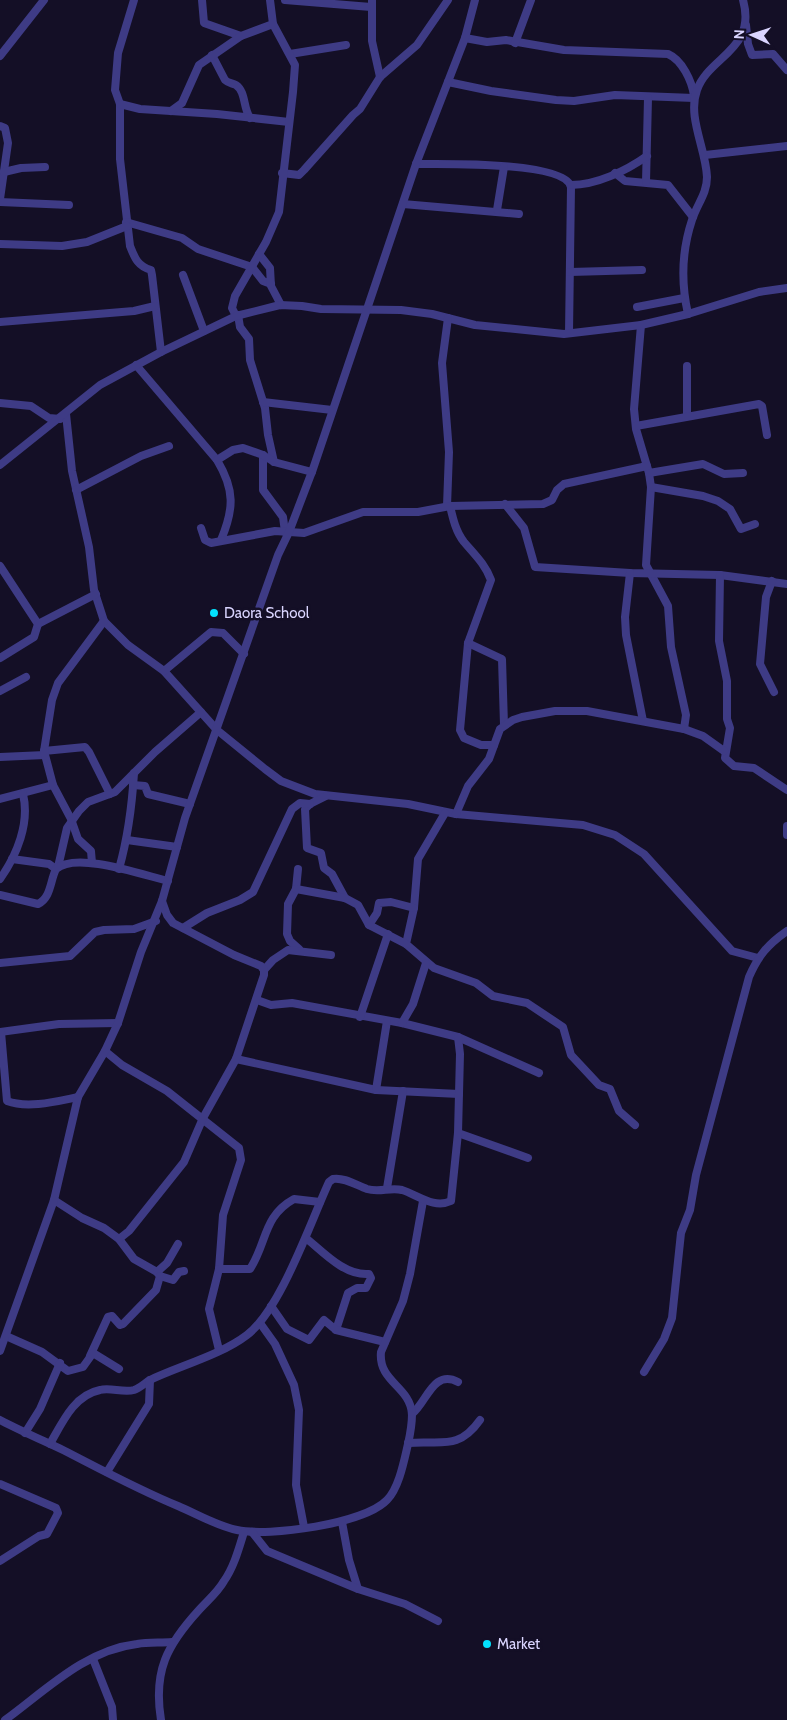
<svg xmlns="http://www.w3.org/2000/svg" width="787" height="1720" viewBox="0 0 787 1720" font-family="Cabin,sans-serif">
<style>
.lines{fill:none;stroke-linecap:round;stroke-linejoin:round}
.minor{stroke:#3e3b85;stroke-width:8}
.poi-dot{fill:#03e1fd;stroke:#140f26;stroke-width:2}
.labels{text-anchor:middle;stroke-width:5;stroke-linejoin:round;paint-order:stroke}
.poi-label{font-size:15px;fill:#dad5ff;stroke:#140f26;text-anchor:start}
</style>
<rect width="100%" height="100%" fill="#140f26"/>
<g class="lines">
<g class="minor">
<path d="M 134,0 L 118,53 L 115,90 L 120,104 L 120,159 L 130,246 C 135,259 138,266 151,270 L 152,275 L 161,352"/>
<polyline points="202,0 204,23 241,36"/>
<polyline points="285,0 371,7"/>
<polyline points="372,0 372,41 380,77"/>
<polyline points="746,25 748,44 752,55 773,54 787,70"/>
<path d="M 465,38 L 487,42 L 506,40 L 564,50 L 668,54 C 682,60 692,81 694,96"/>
<polyline points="515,43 531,0"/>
<polyline points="290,54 346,45"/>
<path d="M 212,55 L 225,80 C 228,83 232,83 236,85 C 246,92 243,108 250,118"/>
<polyline points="0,56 44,0"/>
<polyline points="448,82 491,91 556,100 574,101 615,95 694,98"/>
<polyline points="120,104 140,109 217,114 289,122"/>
<polyline points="171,111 182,103 199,65 241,36 273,24"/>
<polyline points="0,126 5,128 8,143 0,199"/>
<polyline points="705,155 787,146"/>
<path d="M 416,164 C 441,164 565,161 571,187 L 569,333"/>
<polyline points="4,172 21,168 45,167"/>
<polyline points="282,173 299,175 304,170 353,115 360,109 380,77 417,45 448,0"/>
<polyline points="615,173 625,181 668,185 693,217"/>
<polyline points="646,182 648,98"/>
<path d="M 571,185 C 596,185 626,171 647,156"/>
<polyline points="0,202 69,205"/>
<polyline points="403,204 519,214"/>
<polyline points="497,210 504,167"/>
<polyline points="126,222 182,238 198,249 252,267 263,281 271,284"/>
<polyline points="0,244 62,246 87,242 127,226"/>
<polyline points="259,254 270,268 271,286 281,305"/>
<polyline points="570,272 642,270"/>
<polyline points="183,275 204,331"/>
<polyline points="637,307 684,298"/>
<path d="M 688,314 C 681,283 682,250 692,220 C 697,204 707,194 707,177 C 706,149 687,117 697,90 C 709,56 757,50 743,0"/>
<polyline points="238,315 240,327 249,339 250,360 265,408 268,435 274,462"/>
<polyline points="236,316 232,308 235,296 266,242 279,212 293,92 295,65 273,24 270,0"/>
<polyline points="0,322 134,311 155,306"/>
<polyline points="641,325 634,409 636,429 649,473 651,487 646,565 668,606 671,647 686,715 684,729"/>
<path d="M 136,365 L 217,460 C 235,490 234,509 221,540"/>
<polyline points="687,366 687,416"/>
<polyline points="263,402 332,410"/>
<polyline points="0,403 31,406 49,418 60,419"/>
<polyline points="66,414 72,471 89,547 94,590 104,621 128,645 164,671 217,730 265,769 281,781 315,794 408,804 456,814 583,825 615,835 644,854 732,951 758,958"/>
<polyline points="636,426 759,404 762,406 767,435"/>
<polyline points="263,455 263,490 283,517 285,532"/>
<polyline points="217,460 233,450 243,448 263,455 274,462 312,472"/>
<polyline points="0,465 100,385 161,352 236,316 280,305 302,306 321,309 401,310 432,314 475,325 564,334 641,325 688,314 759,292 787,288"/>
<polyline points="649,473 703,464 724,474 743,473"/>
<polyline points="651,487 703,496 718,501 730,509 741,529 755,524"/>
<polyline points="76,490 141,456 169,446"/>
<polyline points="505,504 524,528 535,567 630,573 720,575 787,584"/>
<polyline points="447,506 449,452 442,363 448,318"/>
<path d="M 450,506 C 453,519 456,532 464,542 C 475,555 485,564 491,580 L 468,643 L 460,730 L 464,738 L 481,745 L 494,745"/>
<polyline points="201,528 205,540 211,543 275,531 304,533 363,512 418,512 450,506 543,504 552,500 557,490 564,484 647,466"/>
<polyline points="0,566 38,624 34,637 0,658"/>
<polyline points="630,573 625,617 626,635 643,721"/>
<polyline points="720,575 719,641 727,681 727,719 730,728 725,758 734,766 754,768 787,790"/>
<polyline points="772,581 766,597 760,664 774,692"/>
<polyline points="38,624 96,594"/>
<polyline points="468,643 502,659 504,725"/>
<polyline points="164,671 211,632 223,633 244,654"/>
<polyline points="0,691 26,677"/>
<polyline points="44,751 85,747 89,752 110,794"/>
<polyline points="0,757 45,755"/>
<polyline points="133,785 145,786 148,794 190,804"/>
<polyline points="326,796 310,804 305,809 307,848 321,853 324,868 332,874 345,898"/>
<polyline points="0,799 53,785"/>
<polyline points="445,813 418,859 414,908 406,944 434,968 476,983 493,996 527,1003 563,1027 571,1055 599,1085 610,1089 619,1111 635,1125"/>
<polyline points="456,814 468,786 489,759 500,729 513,720 522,717 555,711 587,711 684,729 703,736 724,751"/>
<polyline points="787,826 787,835"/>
<polyline points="127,840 177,847"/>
<polyline points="12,859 49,864 56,869"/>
<polyline points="92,863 91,851 78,839 71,819 53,785 44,751 52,700 58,683 104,621"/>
<polyline points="58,867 67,828 79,811 88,802 115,792 155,752 201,712"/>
<path d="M 119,869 C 128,837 132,806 134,773"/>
<polyline points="298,869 296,889 288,904 287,934 290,941 299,949"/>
<path d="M 0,879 C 17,855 30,823 23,794"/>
<polyline points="296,889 345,898 358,905 369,925 406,944"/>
<path d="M 0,895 L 38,904 C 51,898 50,881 56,869 C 76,851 143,875 168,881"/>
<polyline points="369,925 377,913 379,903 391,902 414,908"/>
<polyline points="183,928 207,913 240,900 253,892 292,809 300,803 310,804"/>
<polyline points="0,963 70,956 95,932 104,930 134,929 156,921"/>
<polyline points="264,970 273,960 288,950 331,955"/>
<polyline points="257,1000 271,1005 292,1003 402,1023 458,1037 539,1073"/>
<polyline points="360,1017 388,934"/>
<polyline points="402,1023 413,1004 426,963"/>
<polyline points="0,1032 59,1024 118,1023"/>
<path d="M 1,1032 L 7,1101 C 28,1109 58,1101 78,1097"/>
<polyline points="105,1051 122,1065 167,1091 239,1148 241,1160 223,1215 219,1269 209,1309 219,1350"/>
<polyline points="236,1059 376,1090 459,1094"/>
<polyline points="376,1090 387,1021"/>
<polyline points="458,1133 528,1158"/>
<polyline points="387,1188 403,1091"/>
<polyline points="54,1200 82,1218 104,1228 119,1239 134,1259 157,1272 160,1276 156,1290 123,1324 120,1325 112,1316 108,1317 90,1356"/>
<path d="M 306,1238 C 324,1253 345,1276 369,1274 L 371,1278 L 366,1288 L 357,1288 L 348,1293 L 336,1330"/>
<polyline points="119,1239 129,1231 184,1162 203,1118 236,1059 264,975 264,970 261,966 234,955 173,923 167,915 162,901"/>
<path d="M 219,1269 L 250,1269 C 267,1243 263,1216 294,1199 L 320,1202"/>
<polyline points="157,1272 167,1263 178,1244"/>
<polyline points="160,1276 173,1280 179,1272 184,1271"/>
<polyline points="271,1306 287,1329 309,1340 324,1320 336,1330 385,1342"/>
<polyline points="260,1323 275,1344 294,1385 299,1410 296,1485 304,1527"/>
<polyline points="6,1336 42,1352 68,1371 83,1367 93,1353 119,1369"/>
<polyline points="0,1351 54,1200 78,1097 105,1051 118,1023 141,952 162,901 185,818 278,555 289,532 313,469 416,164 465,38 475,0"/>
<path d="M 644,1372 L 664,1339 L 672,1318 L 681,1233 L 690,1210 L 696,1175 L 749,977 C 758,956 768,944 787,931"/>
<path d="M 412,1414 C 427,1402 433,1369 458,1382"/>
<path d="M 0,1420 C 21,1431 44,1441 65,1451 C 102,1470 139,1490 178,1506 C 197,1514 217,1526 237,1530 C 269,1537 364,1524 387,1500 C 399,1488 404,1461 408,1444 C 410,1435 412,1423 412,1414 C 410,1386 378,1382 381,1352 L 403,1301 L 410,1274 L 423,1201"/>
<polyline points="25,1433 40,1409 60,1363"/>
<path d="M 408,1443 C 441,1440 458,1451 480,1420"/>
<path d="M 50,1444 C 62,1423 74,1395 100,1390 C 110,1387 123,1393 134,1390 C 140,1388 145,1383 150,1380 C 179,1366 221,1355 247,1335 C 281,1309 310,1223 329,1182 L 333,1179 C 344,1177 356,1185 367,1189 C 379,1193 390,1187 402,1190 C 418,1195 434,1209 451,1201 L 458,1133 L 460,1054 L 458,1037"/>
<polyline points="107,1472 149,1404 150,1380"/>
<polyline points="0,1484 56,1508 58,1513 47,1534 39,1536 0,1561"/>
<polyline points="342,1522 349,1560 358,1589"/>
<polyline points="252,1532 267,1551 358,1589 405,1604 438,1621"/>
<polyline points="93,1659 112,1707 113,1720"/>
<path d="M 5,1720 C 45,1691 85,1650 137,1644 C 148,1642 160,1643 172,1642"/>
<path d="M 161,1720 C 153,1671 167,1645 199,1610 C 207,1601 218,1592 224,1581 C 234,1567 239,1548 244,1532"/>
</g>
</g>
<g class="poi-dot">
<circle cx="214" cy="613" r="5"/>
<circle cx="487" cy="1644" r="5"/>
</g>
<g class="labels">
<g class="poi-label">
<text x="224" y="618">Daora School</text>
<text x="497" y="1649">Market</text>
</g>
</g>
<g transform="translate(752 35) rotate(273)" stroke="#140f26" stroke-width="4" paint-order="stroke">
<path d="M0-4L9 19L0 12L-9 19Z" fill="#dad5ff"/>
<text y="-8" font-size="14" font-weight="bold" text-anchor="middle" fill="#dad5ff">N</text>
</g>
</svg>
